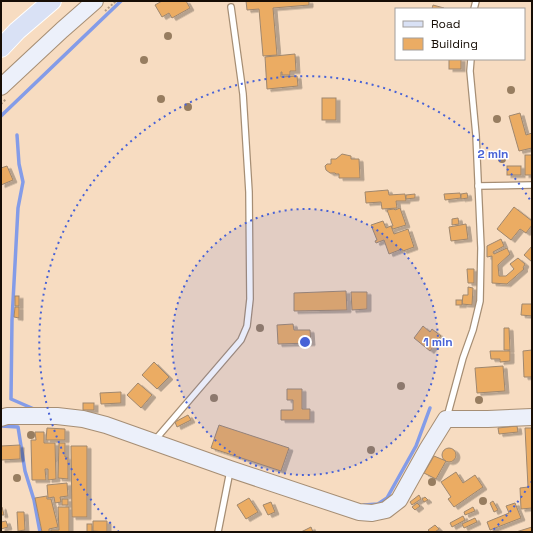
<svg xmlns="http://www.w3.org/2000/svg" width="533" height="533" viewBox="0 0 533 533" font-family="'Space Grotesk',sans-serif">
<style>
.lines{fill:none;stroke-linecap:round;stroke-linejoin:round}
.stream{stroke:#849ce8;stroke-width:3.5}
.building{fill:#ebac64;stroke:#9f876e;filter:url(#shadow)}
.lane-casing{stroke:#a68e74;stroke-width:8}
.secondary-casing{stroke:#a68e74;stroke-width:18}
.primary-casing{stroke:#fff;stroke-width:20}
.path{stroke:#b09b86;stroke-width:2;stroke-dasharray:2 2;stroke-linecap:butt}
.lane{stroke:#fff;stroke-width:5.5}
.secondary{stroke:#ecf0fa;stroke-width:16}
.primary{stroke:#d9e1f5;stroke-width:18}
.tree{fill:#977d60}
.ring{fill:none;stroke:#4862d6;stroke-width:2;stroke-dasharray:2 4}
.centre{fill:#4862d6;stroke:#fff;stroke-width:2}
.ring-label{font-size:12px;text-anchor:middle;font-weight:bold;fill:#4862d6;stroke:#fff;stroke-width:3;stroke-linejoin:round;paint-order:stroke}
</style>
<defs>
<filter id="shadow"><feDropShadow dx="4" dy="2.5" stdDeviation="0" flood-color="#0004"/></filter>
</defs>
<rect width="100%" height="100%" fill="#f7dcc1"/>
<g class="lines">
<g class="stream">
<polyline points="1,116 121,1"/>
<polyline points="17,135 19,164 23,182 18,208 12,320 11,399 34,409"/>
<polyline points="1,426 18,427 25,471 34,500 40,532"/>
<polyline points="364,505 378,504 387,498 416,446 430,408"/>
</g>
</g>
<g class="building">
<polygon points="162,1 186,1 190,8 172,18 169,13 162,17 155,5"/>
<polygon points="246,1 309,1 309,5 273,8 277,55 263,56 259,9 247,10"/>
<polygon points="433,5 444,8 444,9 432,9"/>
<polygon points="295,54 296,71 290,71 290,75 282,75 282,72 281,72 281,77 297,76 298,86 267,89 265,57"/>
<rect x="449" y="59" width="12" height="10"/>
<rect x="322" y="98" width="14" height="22"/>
<polygon points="520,113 526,135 532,133 532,148 519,151 509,116"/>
<polygon points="342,154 351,156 351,159 359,159 360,178 339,178 339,174 336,174 335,173 330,173 326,170 325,166 327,164 331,164 331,159 336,159"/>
<rect x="525" y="155" width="7" height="20"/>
<polygon points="7,166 13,180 1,185 1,168"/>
<rect x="507" y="166" width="14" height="9"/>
<polygon points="388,190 389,195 405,194 406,201 396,201 397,208 382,209 381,202 366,203 365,192"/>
<polygon points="460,193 461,198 445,200 444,194"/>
<polygon points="467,193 468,198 461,199 461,194"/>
<polygon points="415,194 415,198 406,199 406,195"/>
<polygon points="514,207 532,221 532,225 526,233 520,229 511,240 497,229"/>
<polygon points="400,208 406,225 393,229 391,226 393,226 387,210 394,209 395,210"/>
<polygon points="458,218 459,224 452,225 452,219"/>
<polygon points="383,221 386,228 391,226 394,234 408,229 414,247 403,251 402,249 389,254 384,240 376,243 375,241 377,240 371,225"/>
<polygon points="466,224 468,239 451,241 449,227"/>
<polygon points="501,239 504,246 493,252 494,254 507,248 510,254 498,265 499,276 506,276 514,269 510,264 518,258 525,264 523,268 524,269 507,284 492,283 492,256 487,257 487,246"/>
<polygon points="532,246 532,262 524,255"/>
<polygon points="467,269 474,269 474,283 468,283"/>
<polygon points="468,287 473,288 472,305 462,304 463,295 468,295"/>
<polygon points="346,291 347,310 294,311 294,293"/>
<polygon points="351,292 367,292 367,309 352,310"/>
<rect x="15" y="296" width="4" height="10"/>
<rect x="456" y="300" width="6" height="5"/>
<polygon points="522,304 532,304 532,316 521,315"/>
<polygon points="15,307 19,307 19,318 14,317"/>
<polygon points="293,324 294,330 310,330 311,343 278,344 277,325"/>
<polygon points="423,326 430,332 432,329 441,336 430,351 414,338"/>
<polygon points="504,328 509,328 510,350 504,350"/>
<polygon points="532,350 532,377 524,377 523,351"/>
<polygon points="490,351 510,351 510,361 500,362 500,359 491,359"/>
<polygon points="154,362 169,377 157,389 142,375"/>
<polygon points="503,366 505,391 477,393 475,368"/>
<polygon points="138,383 152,395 141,408 127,395"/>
<polygon points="287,389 302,389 302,409 310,409 310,420 281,420 281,410 293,410 293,400 287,400"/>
<polygon points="121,392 121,403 101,404 100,393"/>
<rect x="83" y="403" width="11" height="7"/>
<polygon points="188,415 191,420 177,427 175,422"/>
<polygon points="219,425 289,448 281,471 211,448"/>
<polygon points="517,426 518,432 499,434 498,428"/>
<polygon points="47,428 65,429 65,440 46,440"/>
<polygon points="525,428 532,428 532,508 521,509 520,488 528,487"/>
<polygon points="35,432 44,432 44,443 55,443 56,479 48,480 48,469 45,469 46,480 32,480 31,440 36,440"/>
<polygon points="59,443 65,443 65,457 68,457 68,479 58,478"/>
<polygon points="20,445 20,459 1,460 1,446"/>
<polygon points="71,446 87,446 87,517 72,517"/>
<circle cx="449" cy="455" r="7"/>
<polygon points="434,456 446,461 436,479 424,473"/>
<polygon points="456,472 463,483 475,475 483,487 454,507 448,499 451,497 441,482"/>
<polygon points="67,483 68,496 60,497 61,502 55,503 54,497 48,498 47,485"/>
<polygon points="419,495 421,499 412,505 410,502"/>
<polygon points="47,496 47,499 51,499 58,527 49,529 49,532 42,532 35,498"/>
<polygon points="425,497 428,500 424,502 422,499"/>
<polygon points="249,498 258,512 246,519 237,505"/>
<rect x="62" y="499" width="6" height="6"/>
<polygon points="493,501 498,510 494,512 490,503"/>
<polygon points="271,502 275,512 268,515 263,505"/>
<polygon points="417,503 420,506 415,510 412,507"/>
<polygon points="515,503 521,518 490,530 487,522 509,513 506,506"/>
<polygon points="1,507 2,507 4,515 1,515"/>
<polygon points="58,507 69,507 69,532 51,532 51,530 59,530"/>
<polygon points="473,507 475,511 465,515 464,512"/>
<polygon points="17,512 24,512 25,530 18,531"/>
<polygon points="463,516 465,520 452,527 450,523"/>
<polygon points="475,518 477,522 464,528 462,524"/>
<polygon points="6,521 8,527 1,529 1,522"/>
<polygon points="93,521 107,521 107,532 93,531"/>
<rect x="87" y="524" width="5" height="8"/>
<polygon points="435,525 439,529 435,532 430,532 428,530"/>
<polygon points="311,527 313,532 301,532"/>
<polygon points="532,527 532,532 516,532"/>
</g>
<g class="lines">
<g class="lane-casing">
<g id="lane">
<polyline points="474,9 476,1"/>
<polyline points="478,186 532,185"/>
<polyline points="447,417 463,358 473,330 480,301 481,248 476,135 470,71 471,59"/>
<polyline points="155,440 241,340 247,326 250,299 249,192 243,94 231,7"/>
<polyline points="218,532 230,471"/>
</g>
</g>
<g class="secondary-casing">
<g id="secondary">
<polyline points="1,87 62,30 95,1"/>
<polyline points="1,418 7,416 57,416 83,419 106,425 230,469 359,512 372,513 386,510 399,500 428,448 446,419 488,419 532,417"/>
</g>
</g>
<g class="primary-casing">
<polyline id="primary" points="1,48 17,31 52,1"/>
</g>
<g class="path">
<polyline points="105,11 116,1"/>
<polyline points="1,104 6,99"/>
</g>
<use href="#lane" class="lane"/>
<use href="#secondary" class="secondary"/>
<use href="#primary" class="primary"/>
</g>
<g class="tree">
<circle cx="168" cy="36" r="4"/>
<circle cx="144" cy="60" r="4"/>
<circle cx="511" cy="90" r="4"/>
<circle cx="161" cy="99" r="4"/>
<circle cx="188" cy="107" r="4"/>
<circle cx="497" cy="119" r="4"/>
<circle cx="502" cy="159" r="4"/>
<circle cx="260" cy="328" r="4"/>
<circle cx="401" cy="386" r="4"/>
<circle cx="214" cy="398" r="4"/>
<circle cx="479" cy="400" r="4"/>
<circle cx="31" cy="435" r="4"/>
<circle cx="371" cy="450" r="4"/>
<circle cx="17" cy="478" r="4"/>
<circle cx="432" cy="482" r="4"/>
<circle cx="483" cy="501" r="4"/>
</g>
<circle cx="305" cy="342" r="133" fill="#4862d6" fill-opacity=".12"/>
<g class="ring">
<circle cx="305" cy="342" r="133"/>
<path d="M532 481A266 266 0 0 1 491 532M119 532A266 266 0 1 1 532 203"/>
</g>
<circle cx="305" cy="342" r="6" class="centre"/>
<g class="ring-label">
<text x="493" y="158">2 min</text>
<text x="438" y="346">1 min</text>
</g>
<rect width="533" height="533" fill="none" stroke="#160d05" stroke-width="4"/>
<rect x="395" y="8" width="130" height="52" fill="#ffffff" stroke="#a29e9b"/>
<rect x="403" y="21" width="20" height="6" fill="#d9e1f5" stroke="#a29e9b"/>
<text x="431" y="28" font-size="12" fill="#160d05">Road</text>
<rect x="403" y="38" width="20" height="12" fill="#ebac64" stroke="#a29e9b"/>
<text x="431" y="48" font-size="12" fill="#160d05">Building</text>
</svg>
